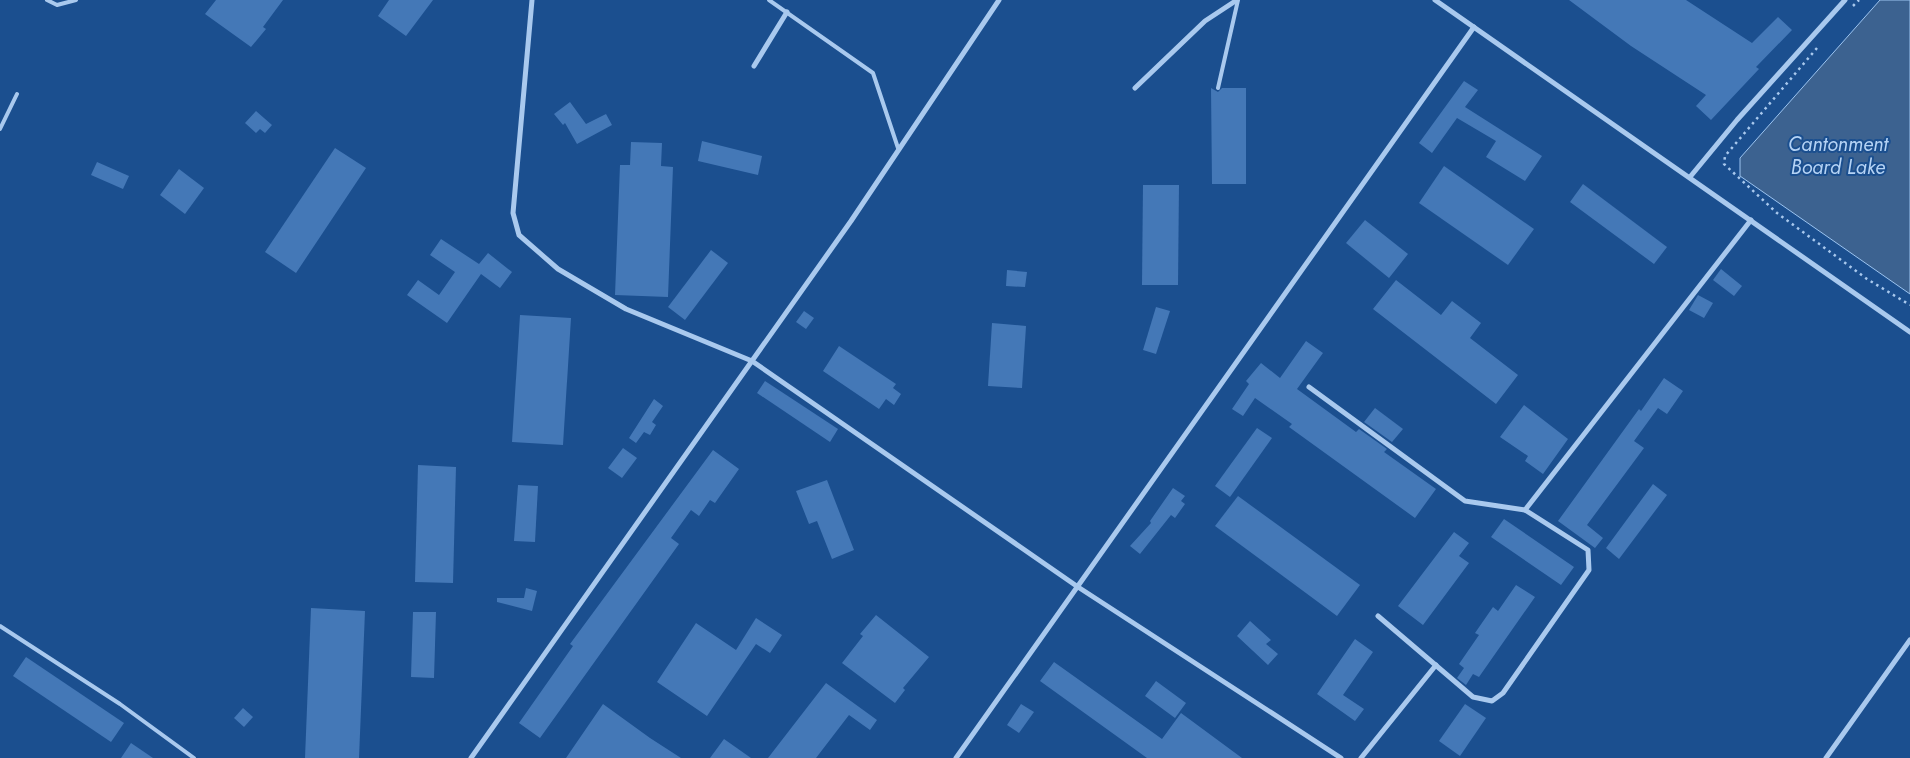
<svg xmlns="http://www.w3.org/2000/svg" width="1910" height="758" viewBox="0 0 1910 758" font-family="Jost,sans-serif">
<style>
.water{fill:#3c6290;stroke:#9cc4f0}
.building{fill:#4478b7}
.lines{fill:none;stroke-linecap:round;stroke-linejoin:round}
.path{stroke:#a9c9ee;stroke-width:2.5;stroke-dasharray:2.5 4;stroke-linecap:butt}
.service{stroke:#a9c9ee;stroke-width:4}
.minor{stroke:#a9c9ee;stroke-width:5}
.labels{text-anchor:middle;stroke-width:4;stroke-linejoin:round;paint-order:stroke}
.water-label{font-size:20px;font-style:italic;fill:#b5d3f5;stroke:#1b4f8f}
</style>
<rect width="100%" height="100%" fill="#1b4f8f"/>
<polygon class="water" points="1880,0 1910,0 1910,294 1740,176 1740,158"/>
<g class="building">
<polygon points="216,0 283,0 263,27 266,29 251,47 205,14"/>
<polygon points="389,0 433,0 406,36 378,16"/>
<polygon points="1569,0 1686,0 1752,43 1778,17 1792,30 1756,67 1759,69 1711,120 1696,106 1706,95 1631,46"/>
<polygon points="1464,81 1478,90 1465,107 1542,156 1525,181 1486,157 1496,141 1457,118 1432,153 1419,143"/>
<polygon points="1211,88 1218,92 1222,88 1246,88 1246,184 1212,184"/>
<polygon points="570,102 586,124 606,114 612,125 577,144 565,123 563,125 554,114"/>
<polygon points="256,111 272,125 265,133 260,129 256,133 245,123"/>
<polygon points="702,141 762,156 758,175 698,161"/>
<polygon points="631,142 662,143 661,166 673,167 668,297 615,295 620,165 630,165"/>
<polygon points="335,148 366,168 296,273 265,252"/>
<polygon points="97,162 129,176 123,189 91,175"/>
<polygon points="1444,166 1534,229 1508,265 1419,203"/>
<polygon points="179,169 204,188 185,214 160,195"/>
<polygon points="1583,184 1667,247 1654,264 1570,202"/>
<polygon points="1143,185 1179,185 1178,285 1142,285"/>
<polygon points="1365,220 1408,254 1389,278 1346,243"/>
<polygon points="441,239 479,264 488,253 512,272 500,288 481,274 447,323 407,295 418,280 439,295 455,272 430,255"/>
<polygon points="711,250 728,263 685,320 668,307"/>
<polygon points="1721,269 1742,286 1734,296 1713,280"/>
<polygon points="1007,270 1027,272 1025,287 1006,286"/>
<polygon points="1396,280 1441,315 1452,301 1481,323 1470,338 1518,375 1496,404 1373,309"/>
<polygon points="1698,295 1713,303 1704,318 1689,310"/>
<polygon points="1156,307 1170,311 1156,354 1143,350"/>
<polygon points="804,311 814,318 806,329 796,322"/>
<polygon points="520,315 571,318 563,445 512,442"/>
<polygon points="992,323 1026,326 1022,388 988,386"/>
<polygon points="1306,341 1323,353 1297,389 1356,432 1359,429 1387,449 1384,452 1436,489 1415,518 1289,427 1292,424 1255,398 1243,416 1232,409 1249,384 1246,381 1261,363 1280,378"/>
<polygon points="839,346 896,384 893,388 901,394 894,405 886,399 879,409 823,371"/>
<polygon points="1664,378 1683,391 1667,414 1658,408 1634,441 1644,448 1587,525 1603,538 1595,548 1558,521 1639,409 1641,411"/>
<polygon points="765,381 838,429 830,442 757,393"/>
<polygon points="654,399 663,406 652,422 656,425 650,435 644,432 636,443 629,438"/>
<polygon points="1524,405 1568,439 1543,474 1525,461 1528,456 1500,437"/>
<polygon points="1375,408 1403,429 1392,442 1364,422"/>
<polygon points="1257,428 1272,438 1230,497 1215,486"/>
<polygon points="623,448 637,458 622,478 608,468"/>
<polygon points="713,450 739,469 715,503 710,500 699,516 691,510 671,538 679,544 540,738 519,723 573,646 570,644"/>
<polygon points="418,465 456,467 453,583 415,582"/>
<polygon points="827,480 854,550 832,559 817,521 809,524 796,491"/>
<polygon points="1653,484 1667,495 1619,559 1606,548"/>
<polygon points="518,485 538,486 535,542 514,541"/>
<polygon points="1173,488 1185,496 1181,501 1185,504 1175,518 1171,515 1140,554 1130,546 1151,523 1150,521"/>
<polygon points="1238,496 1360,585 1337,616 1215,526"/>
<polygon points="1504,519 1574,567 1561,585 1491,537"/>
<polygon points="1454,532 1469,543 1459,556 1469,563 1423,625 1398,606"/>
<polygon points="1516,585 1535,597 1479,677 1473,674 1466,685 1457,678 1464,668 1459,664 1479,635 1475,633 1493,607 1498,611"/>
<polygon points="526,588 537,591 532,611 497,602 497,598 524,598"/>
<polygon points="311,608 365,611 359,758 305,758"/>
<polygon points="413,612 436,612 434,678 411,677"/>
<polygon points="876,615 929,657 903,688 905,690 895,703 842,663 863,636 860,634"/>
<polygon points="756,618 782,635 770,653 756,644 707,716 657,682 696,623 736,650"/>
<polygon points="1250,621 1271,640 1266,644 1278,654 1268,665 1237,636"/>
<polygon points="1355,639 1373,652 1343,695 1364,709 1355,721 1317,694"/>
<polygon points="26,657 124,723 111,742 13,676"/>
<polygon points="1054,662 1162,739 1181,713 1242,758 1147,758 1040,681"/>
<polygon points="1156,681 1186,703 1175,718 1145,696"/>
<polygon points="826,683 877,720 870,730 849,715 816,758 768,758"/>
<polygon points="603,704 650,738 681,758 566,758"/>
<polygon points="1021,704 1034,712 1019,733 1007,725"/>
<polygon points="1465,704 1486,718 1460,756 1439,741"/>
<polygon points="243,708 253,717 244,727 234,718"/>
<polygon points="724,739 751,758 710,758"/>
<polygon points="131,743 153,758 121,758"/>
</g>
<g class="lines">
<g class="path">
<polyline points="1853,6 1859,0"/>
<polyline points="1817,48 1725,156 1724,164 1777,213 1867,279 1910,305"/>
</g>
<g class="service">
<polyline points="47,0 57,5 76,0"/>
<polyline points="769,0 873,73 898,148"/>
<polyline points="1218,88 1238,0"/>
<polyline points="0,129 17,94"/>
<polyline points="0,626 120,704 194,758"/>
</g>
<g class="minor">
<polyline points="532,0 513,213 519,235 558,269 626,309 752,361 1078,587 1341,758"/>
<polyline points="1435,0 1910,332"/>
<polyline points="754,66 787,12"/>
<polyline points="1135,88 1205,21 1237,0"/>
<polyline points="1690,177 1737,120 1845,0"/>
<polyline points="1309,387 1465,501 1525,510 1588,550 1589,570 1503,693 1492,701 1473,697 1378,616"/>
<polyline points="1525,510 1751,220"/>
<polyline points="471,758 851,221 999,0"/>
<polyline points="956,758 1474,27"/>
<polyline points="1361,758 1436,665"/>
<polyline points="1826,758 1910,640"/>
</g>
</g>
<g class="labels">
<g class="water-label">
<text x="1838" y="151">Cantonment<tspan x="1838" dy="23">Board Lake</tspan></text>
</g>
</g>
</svg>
